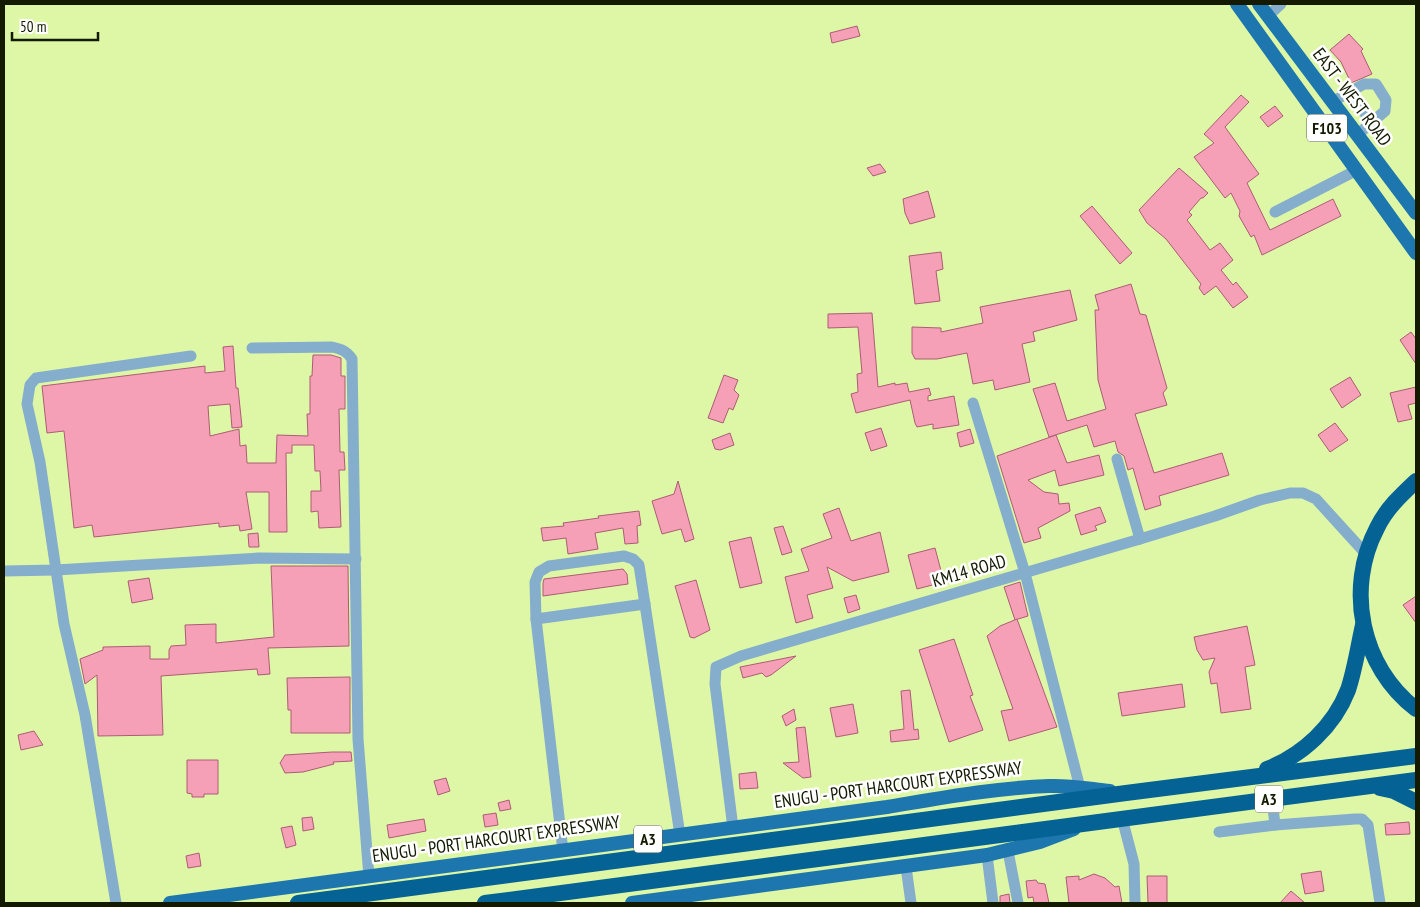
<svg xmlns="http://www.w3.org/2000/svg" width="1420" height="907" viewBox="0 0 1420 907" font-family="'PT Sans Narrow',sans-serif">
<style>
.building{fill:#f6a0b7;stroke:#ac5c74}
.lines{fill:none;stroke-linecap:round;stroke-linejoin:round}
.minor{stroke:#85adcc;stroke-width:11}
.major{stroke:#1d77ae;stroke-width:14}
.highway{stroke:#046295;stroke-width:16}
.labels{text-anchor:middle;stroke-width:5;stroke-linejoin:round;paint-order:stroke}
.shield{fill:#fff;stroke:#5a5f4c;stroke-width:1}
.shield-label{font-size:16px;font-weight:bold;fill:#131a00}
.street-label{font-size:18px;fill:#131a00;stroke:#fff}
</style>
<rect width="100%" height="100%" fill="#def7a6"/>
<g class="building">
<polygon points="857,26 860,36 832,43 830,33"/>
<polygon points="1349,34 1363,49 1361,51 1372,74 1351,83 1341,62 1330,50"/>
<polygon points="1241,95 1249,102 1225,127 1259,174 1247,183 1270,230 1333,199 1341,216 1262,255 1254,235 1251,237 1239,216 1240,211 1231,193 1225,198 1194,157 1214,143 1204,134"/>
<polygon points="1275,106 1283,116 1268,127 1260,117"/>
<polygon points="880,164 886,172 873,176 867,168"/>
<polygon points="1179,168 1208,193 1203,198 1201,198 1189,212 1192,215 1187,220 1210,250 1220,243 1233,260 1221,270 1233,285 1236,282 1248,297 1233,308 1216,286 1204,295 1199,288 1201,284 1166,239 1147,223 1139,210"/>
<polygon points="928,191 935,217 910,224 905,213 903,199"/>
<polygon points="1092,206 1132,253 1120,264 1080,216"/>
<polygon points="941,252 943,269 936,271 940,301 915,304 909,256"/>
<polygon points="1131,284 1140,314 1146,315 1167,388 1163,393 1167,405 1135,414 1154,473 1222,453 1229,475 1159,496 1161,505 1145,510 1133,468 1128,470 1124,456 1118,452 1115,441 1094,447 1087,425 1049,437 1033,389 1055,383 1067,421 1106,409 1098,380 1095,310 1099,310 1095,295"/>
<polygon points="1070,290 1077,320 1033,332 1035,341 1022,344 1030,382 995,390 993,380 973,384 967,353 937,359 915,359 912,353 912,327 941,328 941,332 983,323 980,307"/>
<polygon points="872,313 878,387 895,383 895,385 907,383 909,392 929,388 931,395 928,396 928,401 954,396 959,425 933,429 933,424 917,427 915,423 910,400 856,413 851,394 858,392 857,374 862,373 858,327 828,328 828,314"/>
<polygon points="1411,332 1416,339 1416,364 1400,340"/>
<polygon points="233,346 236,388 238,388 242,427 232,428 230,404 208,406 210,436 239,429 240,446 246,445 247,463 276,463 277,435 308,436 307,414 310,414 310,376 312,376 313,355 331,355 341,358 341,376 345,376 345,409 339,409 340,452 344,452 345,470 339,470 341,527 319,528 318,511 311,512 311,491 321,491 320,471 315,471 314,445 292,445 292,453 286,453 287,532 269,532 269,492 246,492 252,529 240,531 239,525 219,527 219,523 94,537 92,525 74,528 64,431 47,433 42,386 205,366 205,373 225,371 223,347"/>
<polygon points="724,375 738,380 734,390 739,395 733,410 729,408 723,423 708,418"/>
<polygon points="1350,377 1361,395 1342,408 1330,389"/>
<polygon points="1416,387 1416,403 1408,405 1412,419 1398,422 1390,393"/>
<polygon points="1335,423 1348,440 1330,452 1318,435"/>
<polygon points="881,428 887,446 871,451 865,433"/>
<polygon points="970,429 974,443 960,447 957,433"/>
<polygon points="730,433 734,445 720,450 715,449 712,440"/>
<polygon points="1056,435 1067,463 1099,455 1104,475 1059,486 1055,470 1028,480 1044,492 1058,494 1059,504 1069,503 1070,511 1038,528 1041,538 1024,543 997,456"/>
<polygon points="678,481 694,539 685,542 681,529 662,534 652,501 674,494"/>
<polygon points="1100,507 1106,522 1095,526 1097,530 1081,535 1075,515"/>
<polygon points="839,508 851,541 880,532 889,572 853,581 827,567 833,588 807,595 813,618 796,623 785,577 809,571 801,549 832,538 823,514"/>
<polygon points="639,511 641,525 637,526 638,543 625,544 623,528 595,533 598,549 568,554 566,538 543,541 541,528 564,526 563,523 599,518 598,516"/>
<polygon points="783,526 792,552 782,555 774,528"/>
<polygon points="258,533 259,547 249,547 248,534"/>
<polygon points="751,537 762,583 740,588 729,542"/>
<polygon points="935,548 944,582 917,589 908,555"/>
<polygon points="271,566 348,566 349,646 268,648 270,674 258,675 257,669 161,676 163,735 98,736 97,675 85,684 80,659 103,650 103,647 150,646 150,659 169,659 169,650 171,646 186,645 185,625 216,624 216,643 274,637"/>
<polygon points="623,569 627,574 628,584 543,596 543,583 544,579"/>
<polygon points="149,578 153,599 132,603 128,581"/>
<polygon points="696,580 710,630 694,638 690,637 675,586"/>
<polygon points="1020,582 1028,616 1015,620 1004,587"/>
<polygon points="856,595 860,609 848,613 844,598"/>
<polygon points="1416,596 1416,623 1403,605"/>
<polygon points="1017,619 1057,727 1009,741 1001,711 1013,709 987,636 1000,626"/>
<polygon points="1247,626 1255,665 1245,667 1251,709 1221,713 1217,683 1211,684 1209,672 1215,658 1203,660 1197,650 1194,637"/>
<polygon points="954,639 973,695 970,696 983,730 949,742 919,650"/>
<polygon points="796,656 771,675 766,677 762,673 743,678 740,667"/>
<polygon points="350,677 350,733 291,733 291,710 288,710 287,678"/>
<polygon points="1182,684 1185,707 1122,716 1118,693"/>
<polygon points="910,690 914,730 918,729 919,739 891,742 890,731 904,729 901,691"/>
<polygon points="853,704 858,733 836,737 830,708"/>
<polygon points="794,709 796,720 786,726 782,716"/>
<polygon points="805,727 811,777 803,778 783,763 799,762 796,728"/>
<polygon points="34,731 43,745 21,750 18,735"/>
<polygon points="332,752 351,752 352,761 333,762 334,764 303,772 285,773 280,763 285,755"/>
<polygon points="187,760 218,760 218,794 204,794 204,797 192,797 192,794 187,793"/>
<polygon points="756,772 758,788 740,789 739,774"/>
<polygon points="446,778 450,791 438,795 434,781"/>
<polygon points="509,800 511,809 500,811 498,803"/>
<polygon points="496,813 498,825 485,827 483,815"/>
<polygon points="312,817 314,829 303,831 302,818"/>
<polygon points="424,819 426,831 389,838 387,825"/>
<polygon points="1409,822 1410,834 1386,835 1385,824"/>
<polygon points="292,826 296,845 286,848 281,828"/>
<polygon points="199,853 201,866 188,868 186,856"/>
<polygon points="1321,871 1324,891 1305,894 1301,874"/>
<polygon points="1094,874 1105,878 1115,887 1119,886 1122,903 1069,903 1066,877 1079,876 1079,880"/>
<polygon points="1147,876 1167,876 1167,903 1148,903"/>
<polygon points="1036,880 1038,883 1045,884 1049,903 1034,903 1033,897 1028,898 1026,881"/>
<polygon points="1291,891 1305,903 1280,903"/>
<polygon points="1009,894 1010,903 1000,903 1000,896"/>
</g>
<g class="lines">
<g class="minor">
<polyline points="1268,16 1281,4"/>
<polyline points="1349,92 1372,123"/>
<polyline points="1332,102 1364,84 1376,84 1386,100 1385,111 1357,135"/>
<polyline points="1275,212 1357,170"/>
<path d="M 252,348 L 332,347 C 341,349 347,351 352,359 L 358,739 L 369,877"/>
<polyline points="973,403 1025,573 1080,788"/>
<polyline points="1117,459 1140,539"/>
<polyline points="4,571 56,570 259,558 356,559"/>
<polyline points="536,619 645,604"/>
<polyline points="1272,799 1275,825 1355,819 1362,819 1368,825 1380,903"/>
<polyline points="1122,818 1134,864 1135,903"/>
<polyline points="733,828 715,684 716,667 741,656 1140,539 1215,516 1260,500 1290,493 1303,493 1316,499 1366,554"/>
<polyline points="1219,832 1275,825"/>
<polyline points="563,851 536,619 535,582 539,572 549,566 624,556 633,559 639,565 680,835"/>
<polyline points="1008,851 1018,903"/>
<polyline points="987,855 993,903"/>
<polyline points="906,867 911,903"/>
<polyline points="116,903 85,715 64,624 40,462 27,404 30,385 36,378 191,356"/>
</g>
<g class="major">
<polyline points="1237,4 1416,253"/>
<polyline points="1259,4 1416,213"/>
<path d="M 170,903 L 887,807 C 941,798 994,788 1049,786 C 1069,785 1090,789 1110,791"/>
<polyline points="632,903 987,855 1040,842 1074,829"/>
</g>
<g class="highway">
<path d="M 1416,481 C 1401,495 1386,509 1377,528 C 1345,589 1361,667 1416,709"/>
<path d="M 1267,769 C 1303,755 1334,726 1348,690 C 1355,669 1358,647 1363,625"/>
<polyline points="1380,788 1394,791 1416,802"/>
<polyline points="298,903 1126,793 1416,756"/>
<polyline points="485,903 1416,780"/>
</g>
</g>
<g class="labels">
<g class="shield">
<rect x="1307" y="114.5" width="40" height="27" rx="4"/>
<rect x="1255" y="785.5" width="28" height="27" rx="4"/>
<rect x="634" y="825.5" width="28" height="27" rx="4"/>
</g>
<g class="shield-label">
<text x="1327" y="134">F103</text>
<text x="1269" y="805">A3</text>
<text x="648" y="845">A3</text>
</g>
<g class="street-label">
<text transform="translate(1352 97) rotate(53)" y="6">EAST - WEST ROAD</text>
<text transform="translate(969 571) rotate(-16)" y="6">KM14 ROAD</text>
<text transform="translate(898 785) rotate(-8)" y="6">ENUGU - PORT HARCOURT EXPRESSWAY</text>
<text transform="translate(496 839) rotate(-8)" y="6">ENUGU - PORT HARCOURT EXPRESSWAY</text>
</g>
</g>
<rect width="1420" height="907" fill="none" stroke="#131a00" stroke-width="10"/>
<path d="M12 32v8h86v-8" fill="none" stroke="#131a00" stroke-width="2.5"/>
<text x="20" y="32" font-size="15" fill="#131a00" stroke="#ffffff" stroke-width="4" paint-order="stroke">50 m</text>
</svg>
